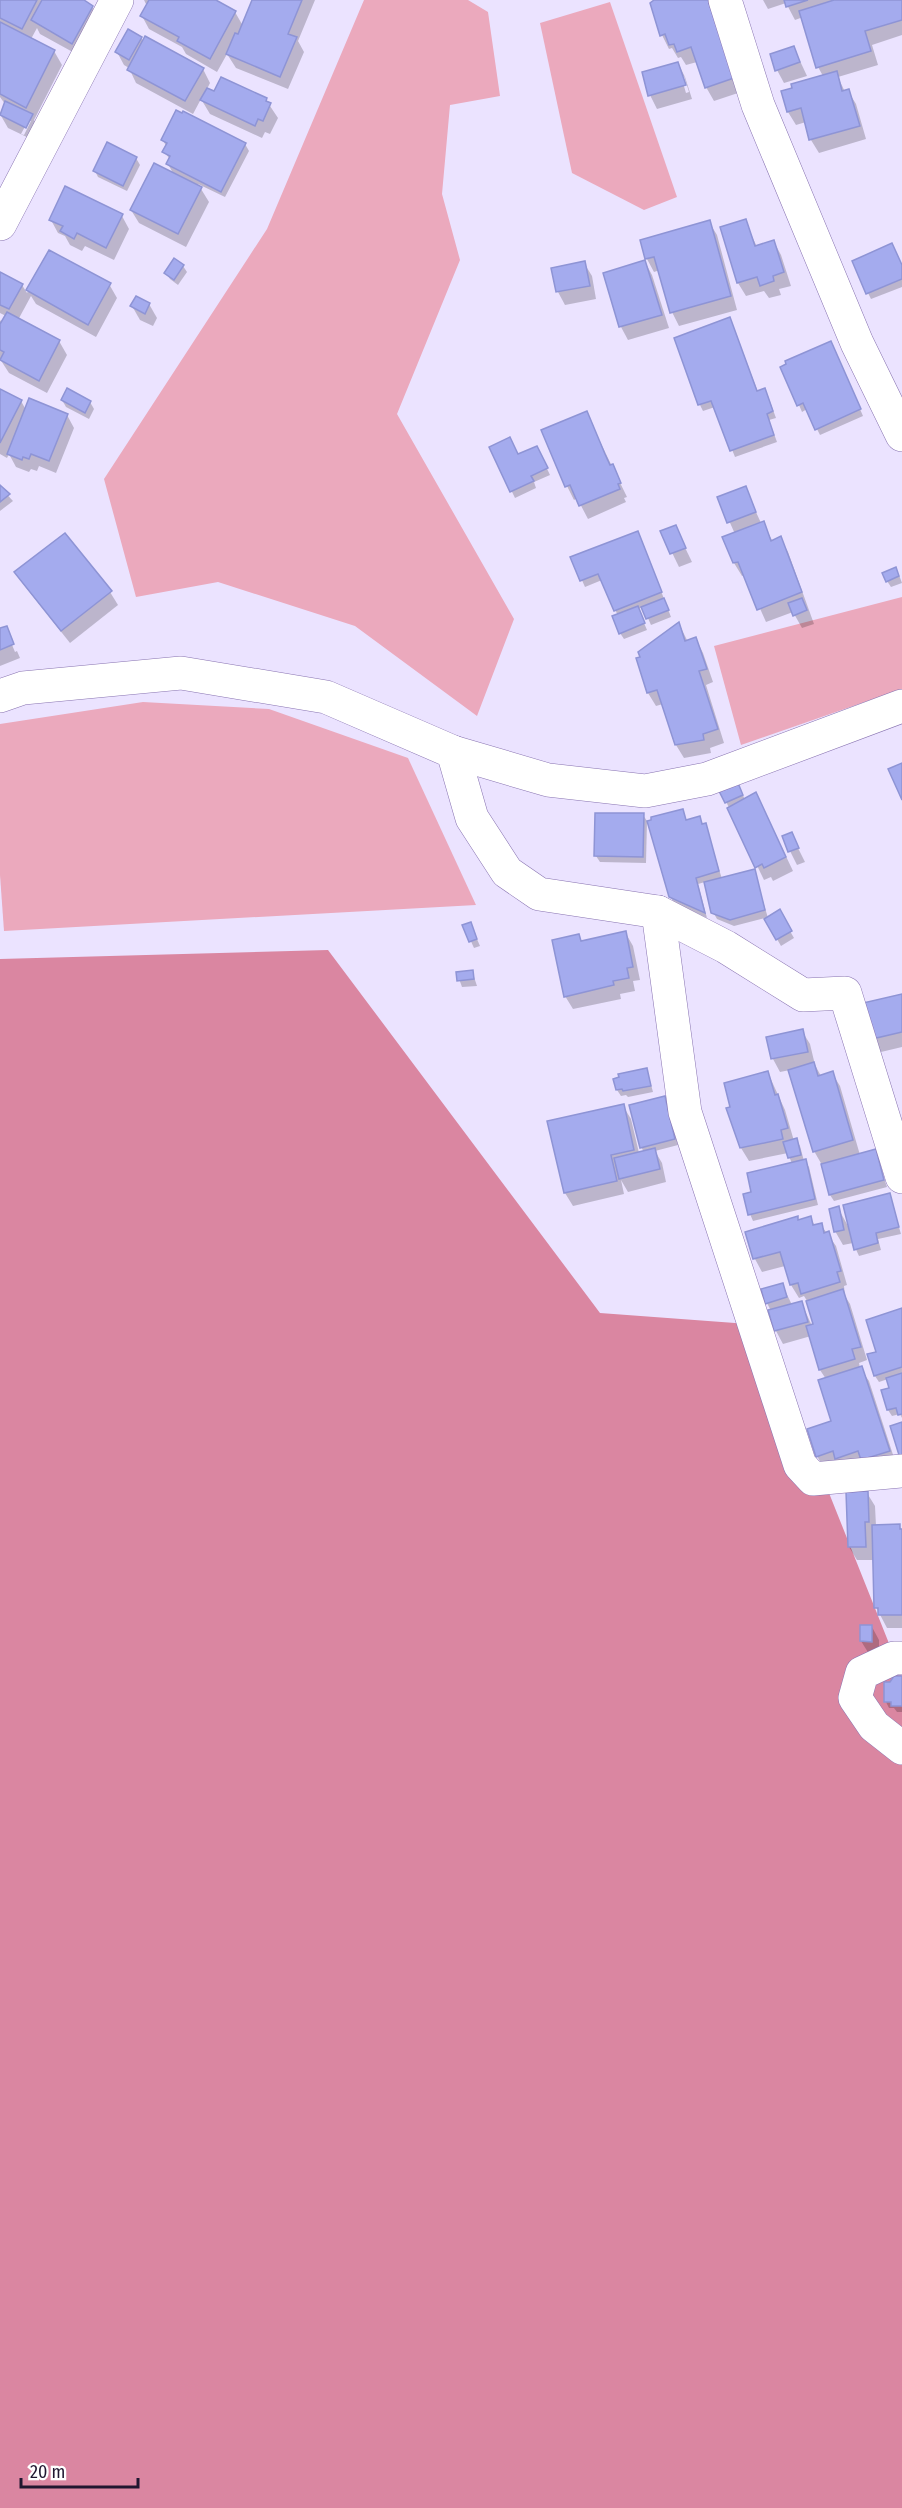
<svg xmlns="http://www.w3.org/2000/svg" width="902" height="2508" viewBox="0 0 902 2508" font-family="'Fira Sans Condensed',sans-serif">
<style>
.green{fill:#eba9bd}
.forest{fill:#da86a1}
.shadow{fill:#0003;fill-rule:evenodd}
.building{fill:#a4abee;stroke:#8e94d5;stroke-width:1.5}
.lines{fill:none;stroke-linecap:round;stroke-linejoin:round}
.minor-casing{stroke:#8873b1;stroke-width:34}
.minor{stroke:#fff;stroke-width:33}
</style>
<rect width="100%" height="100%" fill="#ebe3ff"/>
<g class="green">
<polygon points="364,0 468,0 488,12 500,96 450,105 442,194 460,260 397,414 514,619 477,716 355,626 218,582 136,597 104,479 267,229"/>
<polygon points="610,2 677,197 644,210 572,173 540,23"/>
<polygon points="902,597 902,689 741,745 714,646"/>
<polygon points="143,702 269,709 408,758 476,905 4,931 0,875 0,724"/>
</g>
<polygon class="forest" points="328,950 600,1313 762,1325 902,1676 902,2508 0,2508 0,959"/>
<g class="shadow">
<path d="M 0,0 L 81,0 L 92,7 L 100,20 L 80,56 L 40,34 L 37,28 L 31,39 L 54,51 L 62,65 L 34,120 L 39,129 L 33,140 L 8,128 L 0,114 L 5,104 L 0,97 ZM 28,121 L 31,121 L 24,135 L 21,134 Z"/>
<polygon points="144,0 213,0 235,12 243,26 254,0 315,0 298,41 304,52 288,89 236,68 227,54 217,72 186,54 182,47 149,29 142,16 147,6"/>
<polygon points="656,0 710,0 741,92 714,101 706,87 697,62 686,65 681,57 678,58 672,48 669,49 662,35"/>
<polygon points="763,0 902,0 902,35 872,45 878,65 838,77 845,92 848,91 856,104 866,139 819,153 811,140 806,122 796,125 788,112 782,92 823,76 818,67 803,17 795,20 786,3 768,9"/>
<polygon points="141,38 144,42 203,69 210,83 207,89 215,93 266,100 278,118 270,134 265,132 262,138 210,114 201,99 193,114 136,83 129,68 124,65 117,52"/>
<polygon points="794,48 807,76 784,83 777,70"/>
<path d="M 678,63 L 685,77 L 692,99 L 657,109 L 650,95 ZM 681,76 L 684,76 L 689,92 L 686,93 Z"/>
<polygon points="163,140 245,144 249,151 225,197 198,184 209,202 186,247 139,223 131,210 174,175 168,164 170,159 164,152 166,146"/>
<polygon points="136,158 140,165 127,191 98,177 95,171"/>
<polygon points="122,216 129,229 114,260 85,246 82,251 70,245 65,236 58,233 51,220"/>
<polygon points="745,221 757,247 774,242 781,255 791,286 779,289 781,295 769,298 764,291 746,296 738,283 722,228"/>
<polygon points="709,222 717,235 737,310 679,326 672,312 660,270 654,272 647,259"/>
<polygon points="50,252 109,284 117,298 96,337 36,304 31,296 18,320 59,341 67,355 47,393 9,373 0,359 0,320 2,323 6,316 0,313 0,273 22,285 27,293"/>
<polygon points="645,262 652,275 669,328 628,340 621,327 605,274"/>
<polygon points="584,263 592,276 596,299 565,305 558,292"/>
<polygon points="183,266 187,272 178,285 170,279 166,273"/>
<polygon points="902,267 902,287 871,299 868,293"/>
<polygon points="149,304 157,318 153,326 140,320 132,306"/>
<polygon points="730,319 758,392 768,396 776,418 769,420 777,442 735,457 715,407 703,411 700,405 676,339"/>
<polygon points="834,349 863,416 820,435 807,409 802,412 799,405 782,368"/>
<polygon points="0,391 21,401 26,410 67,415 74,428 56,473 39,466 37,471 31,469 29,472 16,467 9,454 7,458 0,454"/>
<polygon points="62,400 90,402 94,409 89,419 66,407"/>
<polygon points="586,413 627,497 624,498 626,502 588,519 577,498 574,500 567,486 543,431"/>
<polygon points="491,448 518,456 540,454 550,475 534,482 536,488 515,498"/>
<polygon points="0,487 13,501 0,511"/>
<polygon points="745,488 761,523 763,523 773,542 780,538 788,552 814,624 802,628 793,612 766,622 745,575 742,576 734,563 735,534 719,498"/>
<polygon points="675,527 692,562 679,567 662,532"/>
<polygon points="641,539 671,617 651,625 643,607 638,609 647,630 624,639 620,633 618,616 602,580 585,587 572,558"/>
<polygon points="16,572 110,592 118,605 70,643 24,585"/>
<polygon points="899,575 902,583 891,587 887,581"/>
<polygon points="679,624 688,642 696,639 703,653 713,682 706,685 724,743 710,748 711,753 684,758 676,745 663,704 656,706 648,693"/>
<polygon points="6,628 13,640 10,640 15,652 17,651 20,658 0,666 0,630"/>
<polygon points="739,786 745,800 763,808 793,871 773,881 771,877 764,880 719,787"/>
<polygon points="683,811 687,821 699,818 704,825 705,824 722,879 754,871 768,918 779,912 794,938 781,946 765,918 734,926 717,919 713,912 705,882 698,884 707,918 674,903 670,896"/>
<polygon points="643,815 647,821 646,863 600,862 596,856"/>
<polygon points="791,834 805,862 797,865 790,851"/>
<polygon points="470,923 480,946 474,948 464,926"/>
<polygon points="625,932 633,946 640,980 633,981 635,991 620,994 621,999 573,1009 565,996 578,936 582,942"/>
<polygon points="472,971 477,986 462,987 457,973"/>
<polygon points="902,995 902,1047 881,1052 874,1038"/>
<polygon points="802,1031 810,1044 815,1065 821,1076 832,1073 840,1086 860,1155 875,1151 887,1187 834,1201 830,1195 822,1165 814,1151 790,1070 780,1072 773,1059 768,1038"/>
<polygon points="647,1070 653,1092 628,1097 626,1095 621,1096 617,1090"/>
<polygon points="768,1073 785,1110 794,1141 796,1140 800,1146 804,1161 809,1167 818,1205 753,1221 750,1214 753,1193 792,1164 788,1153 749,1161 741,1148 732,1108"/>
<polygon points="664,1098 668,1105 678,1145 655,1151 662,1163 666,1182 628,1192 621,1180 624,1194 573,1206 565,1193 549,1122 623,1106 631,1119 639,1153 644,1152 641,1147"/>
<polygon points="889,1194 901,1234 878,1239 881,1250 859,1256 853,1243 843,1245 835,1231 838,1208 848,1226"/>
<polygon points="810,1217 815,1226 821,1225 836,1246 847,1285 844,1286 845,1296 850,1304 867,1360 859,1363 860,1368 869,1381 896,1464 825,1470 817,1456 833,1422 826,1379 820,1370 811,1336 783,1344 776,1331 771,1311 767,1303 782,1284 792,1305 801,1302 812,1326 815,1325 809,1304 804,1296 799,1298 791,1285 785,1266 762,1272 755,1259 747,1233 797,1218 799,1221"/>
<polygon points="902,1310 902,1418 900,1414 892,1416 888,1410 883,1391 891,1389 888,1379 879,1382 875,1376 878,1353"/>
<polygon points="867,1493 875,1506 876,1526 899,1525 902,1531 902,1628 887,1628 876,1607 874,1560 857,1560 849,1547 847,1494"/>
<polygon points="872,1627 879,1640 879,1655 869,1654 861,1641"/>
<polygon points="902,1678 902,1712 897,1712 894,1708 889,1708 886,1702 886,1683"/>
</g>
<g class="building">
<polygon points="0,0 37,0 22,29 0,18"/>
<polygon points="42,0 84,0 93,6 72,44 31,20"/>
<polygon points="149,0 216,0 236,11 210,59 177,41 179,37 140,16"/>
<polygon points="252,0 302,0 288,34 297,37 280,77 226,54 235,33 238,34"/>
<polygon points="654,0 708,0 734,78 705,88 691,47 677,52 674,44 669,45 665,34 660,36 650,3"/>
<polygon points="784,0 808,0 786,7"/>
<polygon points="834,0 902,0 902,20 865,31 871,51 816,68 799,11"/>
<polygon points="0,22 55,50 26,108 0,94"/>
<polygon points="128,29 142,37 129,60 115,52"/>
<polygon points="145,36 204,68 185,101 127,70"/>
<polygon points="794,46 800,62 775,71 770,54"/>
<polygon points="678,62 686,85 648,96 642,72"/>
<polygon points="837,71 842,91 849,89 860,126 809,140 801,108 787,112 781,91 792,88 791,84"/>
<polygon points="221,77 267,98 266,101 271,103 263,121 258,119 255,126 200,100 207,88 214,91"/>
<polygon points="5,101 33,114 26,128 0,115"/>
<polygon points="176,110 182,113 183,111 246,143 221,192 166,164 170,156 162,152 167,143 161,140"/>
<polygon points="107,142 137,157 123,186 93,171"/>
<polygon points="154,163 202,187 178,234 130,210"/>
<polygon points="65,186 123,214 106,248 77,233 74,239 60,231 63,226 49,220"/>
<polygon points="746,219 755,246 774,240 784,272 773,276 774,281 760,286 757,277 737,283 720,227"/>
<polygon points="710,220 731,296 670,313 654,257 645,259 640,240"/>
<polygon points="892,243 902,265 902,279 866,294 852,261"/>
<polygon points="49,250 111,283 88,325 26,290"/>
<polygon points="174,258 184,265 174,280 164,273"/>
<polygon points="645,260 662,315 619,327 603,273"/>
<polygon points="585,261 590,286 556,292 551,268"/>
<polygon points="0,272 23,284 9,309 0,305"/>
<polygon points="136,296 150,303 145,314 130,306"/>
<polygon points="7,312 60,340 39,381 0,360 4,352 0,350 0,324"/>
<polygon points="730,317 757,391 765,388 773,411 767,414 774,435 730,451 711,401 698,405 674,338"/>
<polygon points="831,341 861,409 815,430 803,403 797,406 780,367 786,364 785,361"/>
<polygon points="67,388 91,401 85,413 61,400"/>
<polygon points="0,389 22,400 0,443"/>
<polygon points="29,398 68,414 49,461 31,454 29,459 23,457 22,460 7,454"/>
<polygon points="587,411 605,454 610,465 613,464 621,483 618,484 620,489 579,506 570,485 565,487 541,430"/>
<polygon points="510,437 518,454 537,446 548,468 531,476 534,481 510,492 489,447"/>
<polygon points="0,485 10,494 0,502"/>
<polygon points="746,486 756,512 727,523 717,497"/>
<polygon points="764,521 771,541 781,536 802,592 757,610 738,562 733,563 722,537"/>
<polygon points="676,525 686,548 670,554 660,531"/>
<polygon points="638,531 662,592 614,611 598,574 580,581 570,557"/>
<polygon points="65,533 112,591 61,631 14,572"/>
<polygon points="896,567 899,576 886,582 882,573"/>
<polygon points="664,598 669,610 646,619 641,607"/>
<polygon points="802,598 807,610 793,616 788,603"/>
<polygon points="638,606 645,623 619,634 612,616"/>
<polygon points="679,622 685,641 696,637 707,669 699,671 718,729 703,734 704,740 675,745 657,690 647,693 636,658 640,657 638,652"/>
<polygon points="7,626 14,644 0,650 0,628"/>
<polygon points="902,763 902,800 888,769"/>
<polygon points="736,778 743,795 725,803 717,787"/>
<polygon points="756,792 786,857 764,868 762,864 755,868 727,808"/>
<polygon points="683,809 686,820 700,816 702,824 706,823 719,871 696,878 705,913 669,897 647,821 651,820 651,817"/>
<polygon points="595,813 644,813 643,857 594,856"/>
<polygon points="792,832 799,848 788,852 782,836"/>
<polygon points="755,869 765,910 730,920 711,913 704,882"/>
<polygon points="780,909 792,931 776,940 764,919"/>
<polygon points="471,922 477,939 469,942 462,925"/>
<polygon points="626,931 633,967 627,968 629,978 613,981 614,985 564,997 552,940 579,934 581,941"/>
<polygon points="473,970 474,979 457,981 456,972"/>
<polygon points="902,994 902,1032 872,1039 863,1003"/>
<polygon points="803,1029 808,1052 771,1059 766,1037"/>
<polygon points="814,1062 818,1076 833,1071 853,1140 813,1152 788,1070"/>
<polygon points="647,1068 651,1086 623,1091 622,1089 616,1090 613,1079 619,1077 618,1074"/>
<polygon points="768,1071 775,1095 778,1094 788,1128 781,1130 783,1139 740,1148 726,1108 730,1107 724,1083"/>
<polygon points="665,1096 675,1139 640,1148 629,1105"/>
<polygon points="624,1104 634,1150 611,1155 617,1181 564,1193 547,1121"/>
<polygon points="797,1138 801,1155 788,1158 783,1142"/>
<polygon points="655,1148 660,1169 619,1179 614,1158"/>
<polygon points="876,1149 884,1180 829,1195 821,1164"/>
<polygon points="806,1159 815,1199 748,1215 743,1194 751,1192 747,1173"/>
<polygon points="890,1193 899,1227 876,1233 878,1243 854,1250 843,1205"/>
<polygon points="839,1206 844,1230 834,1232 829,1209"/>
<polygon points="798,1216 798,1220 811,1216 813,1225 822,1223 824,1233 829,1231 841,1271 837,1272 840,1282 801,1294 798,1283 790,1285 780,1252 753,1259 745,1232"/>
<polygon points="783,1283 787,1297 765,1304 761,1289"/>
<polygon points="843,1289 861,1347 852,1349 855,1359 819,1370 806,1326 813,1324 806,1301"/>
<polygon points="802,1301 808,1322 774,1331 768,1310"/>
<polygon points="902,1308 902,1367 874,1376 867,1354 876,1352 866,1320"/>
<polygon points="862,1366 890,1451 861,1460 858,1451 835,1459 833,1451 816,1457 807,1429 831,1421 818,1380"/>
<polygon points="902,1373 902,1414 898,1415 896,1408 887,1410 881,1390 889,1388 886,1378"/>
<polygon points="902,1422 902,1455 899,1455 890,1426"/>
<polygon points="868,1491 869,1522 865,1522 866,1547 848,1547 846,1492"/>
<polygon points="900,1524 900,1529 902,1529 902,1615 878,1615 878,1608 874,1608 872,1525"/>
<polygon points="860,1625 872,1625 872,1642 860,1641"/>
<polygon points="894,1676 902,1676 902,1706 891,1706 891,1702 884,1702 884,1682 890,1682"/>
</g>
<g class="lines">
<g class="minor-casing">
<g id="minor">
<polyline points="725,0 758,105 857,343 902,435"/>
<polyline points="0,224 117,0"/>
<polyline points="0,696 23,688 181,673 326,697 453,752 548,780 645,791 707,779 902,706"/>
<polyline points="453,752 472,818 507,872 539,894 658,912 726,947 803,995 845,993 902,1177"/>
<polyline points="658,912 685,1112 800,1465 813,1479 902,1471"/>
<polyline points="902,1658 894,1658 862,1673 855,1698 874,1726 902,1748"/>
</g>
</g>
<use href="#minor" class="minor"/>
</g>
<path d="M21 2478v9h117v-9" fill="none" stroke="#201730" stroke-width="3"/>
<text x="30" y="2478" font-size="18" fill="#201730" stroke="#ffffff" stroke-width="4.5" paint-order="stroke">20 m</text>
</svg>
